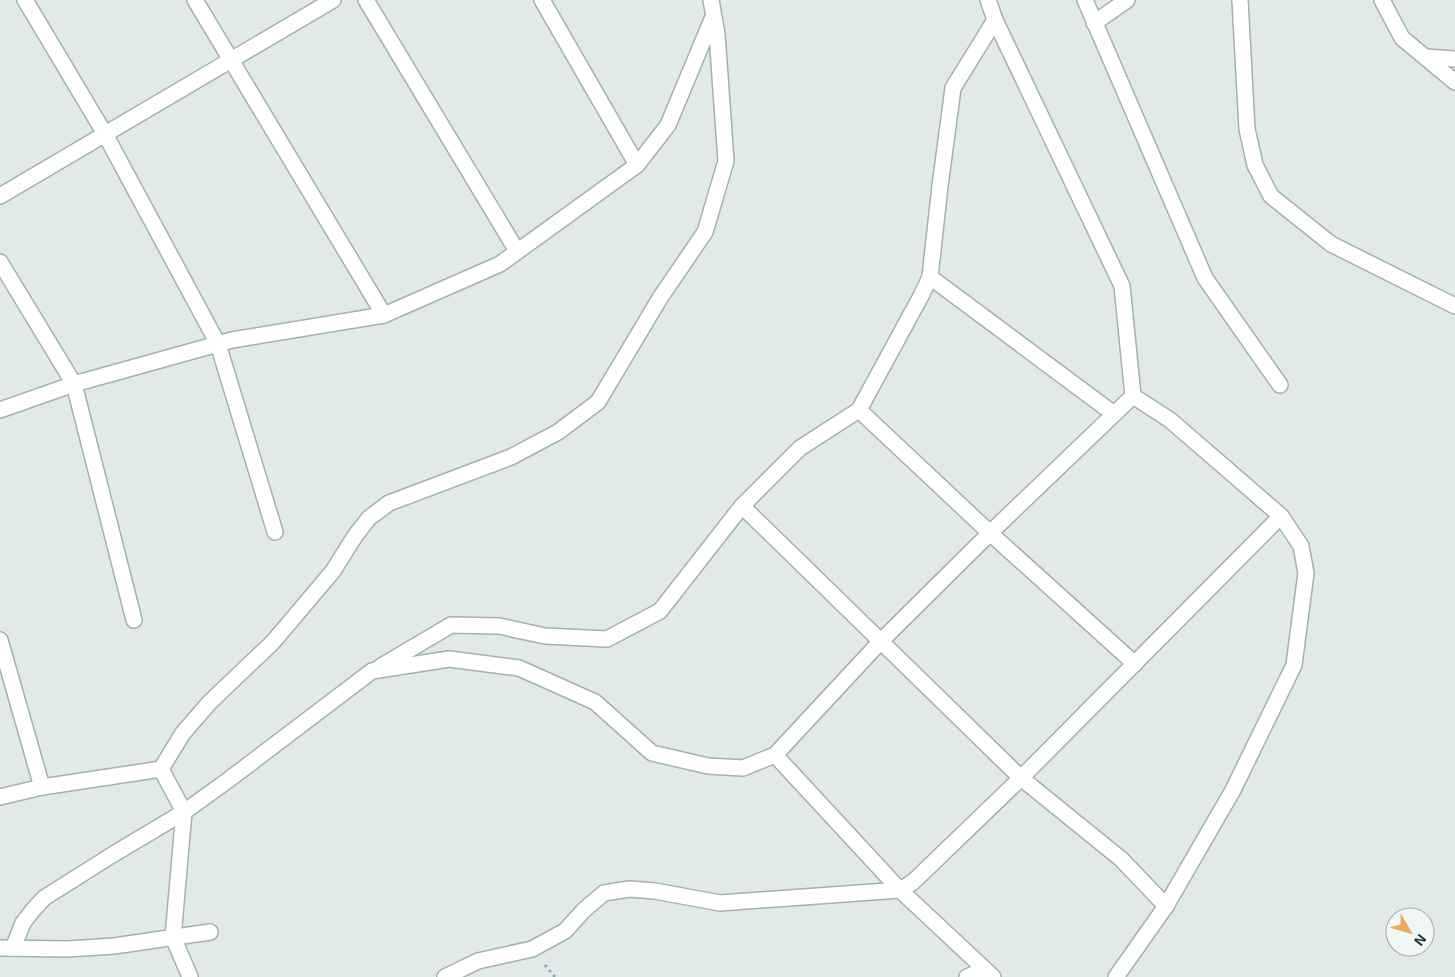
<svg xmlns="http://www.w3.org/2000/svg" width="1455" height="977" viewBox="0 0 1455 977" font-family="'Exo 2',sans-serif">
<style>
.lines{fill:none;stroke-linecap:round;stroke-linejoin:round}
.street-casing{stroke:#a4b1b1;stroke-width:18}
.path{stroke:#83acac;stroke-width:3;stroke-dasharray:2.5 4;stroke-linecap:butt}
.street{stroke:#fff;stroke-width:15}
</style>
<rect width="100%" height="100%" fill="#e1eae9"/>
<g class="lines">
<g class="street-casing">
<g id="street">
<polyline points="25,0 105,134 218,344 275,532"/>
<polyline points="195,0 384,315"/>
<polyline points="366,0 517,251"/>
<polyline points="542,0 637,165"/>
<polyline points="988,0 995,20 1122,286 1133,396"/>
<polyline points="1085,0 1205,278 1280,385"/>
<polyline points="1240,0 1247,129 1255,165 1271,196 1331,244 1455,306"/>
<polyline points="1382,0 1402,38 1455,82"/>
<polyline points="1094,23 1127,0"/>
<polyline points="1425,57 1455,59"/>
<polyline points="0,196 333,0"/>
<polyline points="0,262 74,384 134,620"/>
<polyline points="930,277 1114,414"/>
<polyline points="0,410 74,384 232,340 384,315 500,264 637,165 668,125 713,17"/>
<polyline points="859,410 990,533 1135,664"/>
<polyline points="742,506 1021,778 1121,859 1166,906"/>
<polyline points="0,640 42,787"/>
<polyline points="380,667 451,625 499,626 545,636 607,639 660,611 742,506 800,448 859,410 921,296 930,277 940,186 953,88 995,20"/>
<polyline points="775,755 900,890 993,977"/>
<polyline points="161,769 183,733 210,702 273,642 333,571 355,536 369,518 389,503 511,457 558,432 598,402 660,298 705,232 726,161 717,34 711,0"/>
<polyline points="161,769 184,812 173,937 190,977"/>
<polyline points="0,797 42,787 161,769"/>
<polyline points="0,948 68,949 114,946 210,932"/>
<polyline points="13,948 23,923 33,910 44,898 112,855 184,812 227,781 372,671 449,659 519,668 595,702 652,753 708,766 743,768 775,755 881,641 990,533 1133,396"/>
<polyline points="445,977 478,961 532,949 565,931 584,910 604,893 629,889 655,891 720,903 900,890 913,882 1021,778 1281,516"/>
<polyline points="967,977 984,970"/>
<polyline points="1116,977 1166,906 1233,790 1294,665 1306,573 1301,546 1281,516 1170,420 1133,396"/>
</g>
</g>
<polyline class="path" points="545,965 555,977"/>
<use href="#street" class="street"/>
</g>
<g transform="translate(1410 932) rotate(128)"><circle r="24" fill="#f1f7f6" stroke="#9eabaa"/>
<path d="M0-4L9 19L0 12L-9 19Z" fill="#e8ac60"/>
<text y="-8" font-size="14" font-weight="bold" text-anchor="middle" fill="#223839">N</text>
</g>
</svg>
